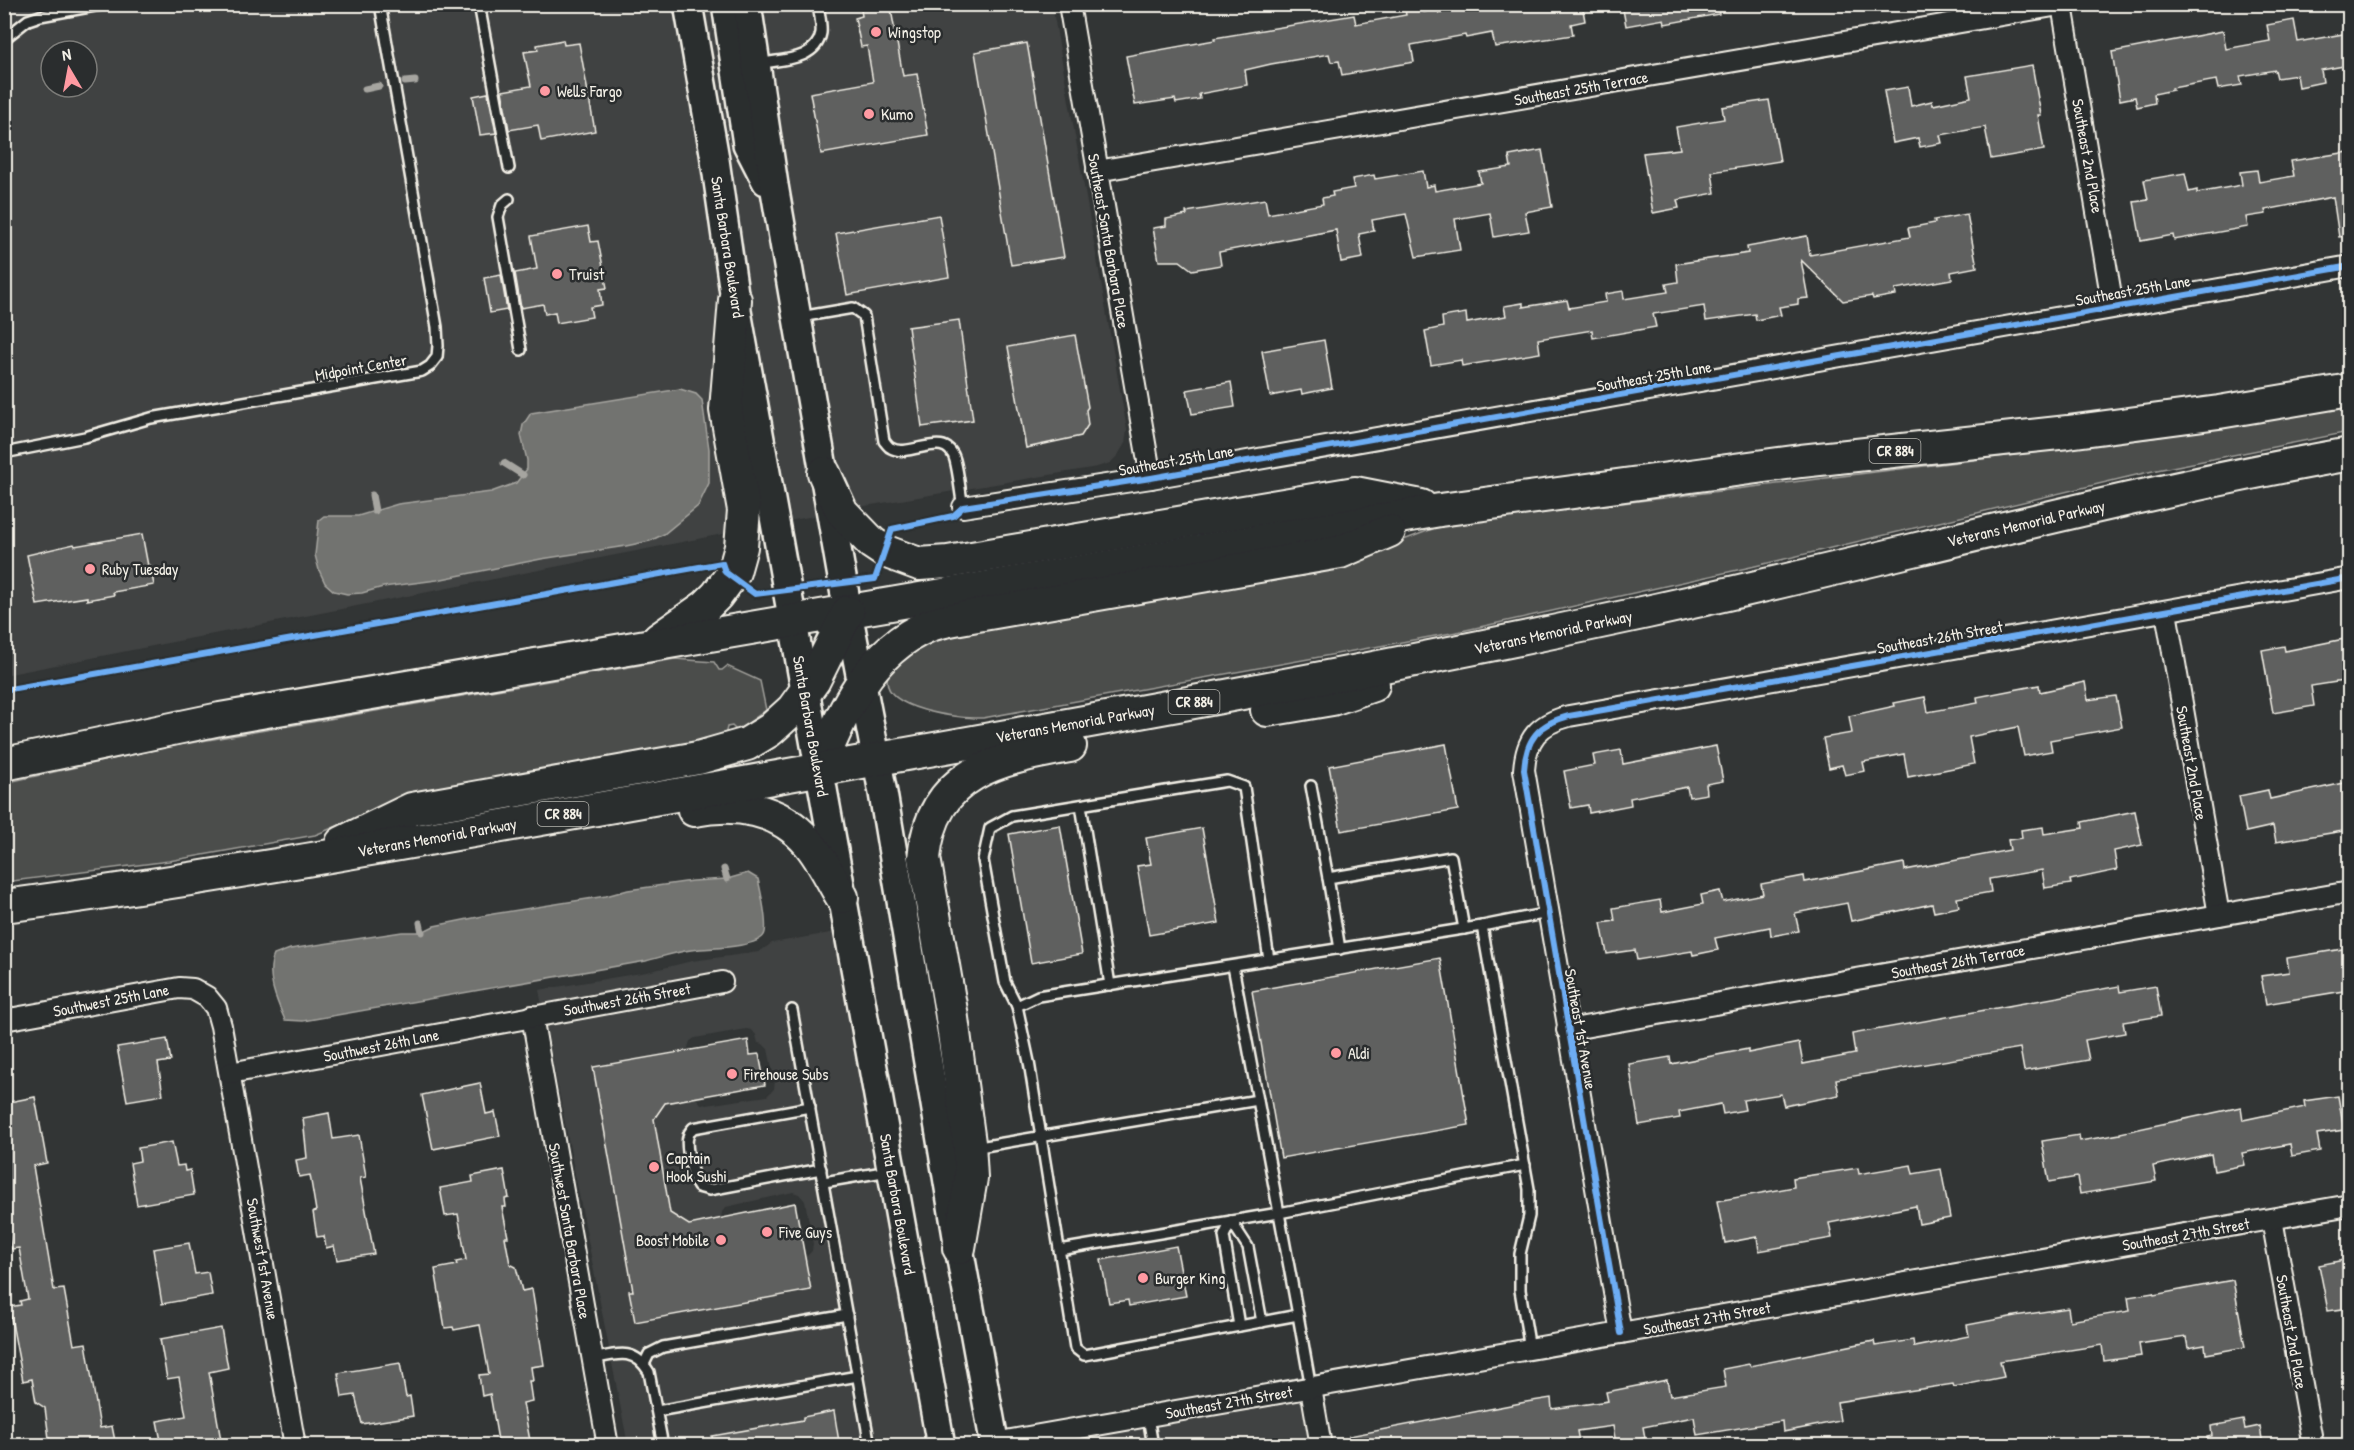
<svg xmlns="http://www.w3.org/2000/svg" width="2354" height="1450" viewBox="0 0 2354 1450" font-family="'Patrick Hand',sans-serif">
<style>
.built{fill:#404242;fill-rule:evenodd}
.green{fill:#4b4d4c;stroke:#a09f9a;stroke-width:1.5}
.water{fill:#727370;stroke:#a6a5a0;stroke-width:1.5}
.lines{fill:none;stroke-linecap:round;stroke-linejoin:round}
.stream{stroke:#a6a5a0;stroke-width:7}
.building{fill:#5f605f;stroke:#f4f1e8;stroke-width:1.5}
.service-casing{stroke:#f4f1e8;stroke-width:14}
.minor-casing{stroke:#f4f1e8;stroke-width:24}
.secondary-casing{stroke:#f4f1e8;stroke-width:32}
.trunk-casing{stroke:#f4f1e8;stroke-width:36}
.service{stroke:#2a2d2e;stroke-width:9}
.minor{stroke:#2a2d2e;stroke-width:20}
.secondary{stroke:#2a2d2e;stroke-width:27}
.trunk{stroke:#2a2d2e;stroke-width:32}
.cycleway-casing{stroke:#2a2d2e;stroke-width:10}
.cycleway{stroke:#6dadf4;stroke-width:6}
.poi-dot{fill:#ff9aa2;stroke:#2a2d2e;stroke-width:2}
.labels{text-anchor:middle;stroke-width:5;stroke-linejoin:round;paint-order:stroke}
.shield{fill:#2a2d2e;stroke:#b7b6b0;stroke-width:1.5}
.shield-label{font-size:15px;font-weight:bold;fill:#f4f1e8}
.poi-label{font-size:16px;fill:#f4f1e8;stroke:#2a2d2e;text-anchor:start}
.street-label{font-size:16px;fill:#f4f1e8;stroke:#2a2d2e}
</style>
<rect width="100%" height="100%" fill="#323535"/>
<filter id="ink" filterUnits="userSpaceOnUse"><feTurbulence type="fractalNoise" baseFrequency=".0167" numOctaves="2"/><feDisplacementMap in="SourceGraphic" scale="12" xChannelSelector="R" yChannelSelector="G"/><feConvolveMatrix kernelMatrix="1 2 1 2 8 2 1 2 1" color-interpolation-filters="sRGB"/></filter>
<g filter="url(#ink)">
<g class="built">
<path d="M 5,5 L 1052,5 L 1127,430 L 1125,443 L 1118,455 L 1110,463 L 1097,467 L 865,506 L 5,675 ZM 51,51 L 87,51 L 87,87 L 51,87 Z"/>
<path d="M 836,932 L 929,1445 L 628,1445 L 539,990 L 647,972 L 692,961 L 759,952 L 772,943 ZM 746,1029 L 752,1030 L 756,1035 L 758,1043 L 763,1044 L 768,1049 L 775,1082 L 774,1089 L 767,1096 L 707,1105 L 701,1104 L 695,1096 L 687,1051 L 690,1041 L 695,1038 ZM 793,1192 L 799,1194 L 805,1201 L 813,1244 L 812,1251 L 805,1258 L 721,1219 L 722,1212 L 726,1207 Z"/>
<polygon points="1308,1384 1320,1445 1007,1446"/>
</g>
<g class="green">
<path d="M 2349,407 L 2349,432 L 2157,470 L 1751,567 L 1457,632 L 983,718 C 962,719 878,710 888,675 C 892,657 927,642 943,635 L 1338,565 L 1443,525 L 2152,438 Z"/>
<polygon points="675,659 714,662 719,670 722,670 727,666 760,681 766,710 737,731 732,726 727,727 725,736 697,746 411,796 315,835 169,861 5,882 4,783 167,747"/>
</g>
<g class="water">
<polygon points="680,389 696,394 702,400 709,449 709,483 698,506 664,534 650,541 626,546 541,559 437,580 383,587 362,593 347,594 334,591 325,583 319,570 315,555 319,520 324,516 358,516 398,504 491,492 516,483 527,469 527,460 521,435 523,425 531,413"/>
<path d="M 748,873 L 758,879 C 760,888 769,927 764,935 C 757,948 706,948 691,950 C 676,952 661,957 646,961 L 303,1021 L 285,1020 C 277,1002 265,975 274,955 L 290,949 L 402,932 L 422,932 L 434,926 L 493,914 L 606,896 L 628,890 L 692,881 L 727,879 Z"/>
</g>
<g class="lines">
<g class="stream">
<polyline points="405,82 415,81"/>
<polyline points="365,89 379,86"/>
<polyline points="504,463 523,475"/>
<polyline points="372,495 375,511"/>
<polyline points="724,869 727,879"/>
<polyline points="420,923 422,932"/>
</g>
</g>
<g class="building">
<polygon points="860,4 890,4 903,76 917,74 928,135 821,154 810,93 873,82 867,46 861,47 855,18 862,16"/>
<polygon points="1404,4 1423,4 1424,12 1438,9 1439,13 1482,4 1582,4 1585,21 1571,24 1573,35 1495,47 1492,33 1466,38 1465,35 1411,45 1414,62 1342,75 1339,61 1331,62 1329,54 1271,64 1245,70 1247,85 1199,94 1200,99 1176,103 1175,99 1135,105 1126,56 1215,40 1214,38 1354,15 1356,24 1406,15"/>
<polygon points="1622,4 1718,4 1719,14 1665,24 1664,19 1626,26"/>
<polygon points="2294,20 2298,42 2349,33 2349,65 2321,70 2323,82 2299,87 2297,75 2277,78 2275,70 2240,76 2242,85 2218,89 2216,80 2172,88 2173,90 2154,94 2155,103 2137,107 2135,97 2120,100 2112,52 2223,31 2226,49 2270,41 2267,25"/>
<polygon points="563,40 564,45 579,43 595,131 541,141 538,125 509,130 502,91 531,86 524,52 538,50 537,45"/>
<polygon points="1027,43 1064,257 1011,265 975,52"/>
<polygon points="2032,65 2041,115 2038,115 2044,150 1991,159 1985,127 1940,135 1942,143 1920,147 1918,138 1893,143 1884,91 1908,87 1911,106 1932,101 1933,105 1971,97 1967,76"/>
<polygon points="488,93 496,133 480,135 473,96"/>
<polygon points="1769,100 1780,161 1712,172 1715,193 1677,200 1679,208 1653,213 1643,153 1680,149 1676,127 1724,119 1722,107"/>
<polygon points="1542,150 1552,207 1525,212 1529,231 1494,237 1490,213 1455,219 1460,250 1416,257 1406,214 1372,220 1374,231 1359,234 1363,258 1341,262 1336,230 1219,252 1221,265 1192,270 1180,261 1159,261 1153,228 1166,226 1166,219 1187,215 1186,212 1265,199 1268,214 1323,204 1322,198 1333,196 1332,192 1354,188 1352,179 1374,175 1375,179 1423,171 1426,187 1434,185 1435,191 1481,183 1479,172 1511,167 1509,156"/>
<polygon points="2349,152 2349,236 2339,237 2333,197 2265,210 2266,214 2246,217 2248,227 2174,240 2173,235 2141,241 2134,202 2148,200 2144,180 2185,173 2189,192 2197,190 2197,193 2242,185 2240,172 2257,170 2259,182 2294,176 2291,161"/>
<polygon points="1967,214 1977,267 1951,272 1952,279 1895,289 1896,295 1873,299 1872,296 1843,301 1801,260 1808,298 1798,299 1798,304 1779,307 1781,315 1756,320 1755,314 1706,321 1704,306 1653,314 1656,327 1593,338 1592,330 1538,339 1540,353 1462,366 1461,360 1431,365 1425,331 1443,327 1442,317 1466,313 1467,323 1506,316 1504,306 1523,303 1523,307 1567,300 1569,308 1606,302 1605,294 1623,291 1624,299 1668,292 1666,284 1678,282 1676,264 1748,253 1747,247 1807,236 1810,255 1910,237 1908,228 1935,223 1934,220"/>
<polygon points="939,215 949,277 847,295 836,233"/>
<polygon points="588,226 591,242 598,241 607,288 600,289 602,305 590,307 592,317 557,323 555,312 545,314 543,304 521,308 515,273 537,269 531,236"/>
<polygon points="501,275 507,310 490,313 484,278"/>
<polygon points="959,320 973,420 922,427 908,327"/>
<polygon points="1075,335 1088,407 1086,410 1088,425 1081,436 1026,448 1008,347"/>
<polygon points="1324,340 1332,388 1302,394 1301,390 1270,396 1262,351"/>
<polygon points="1231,382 1235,407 1192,414 1187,390"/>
<polygon points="142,534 148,566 150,565 154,585 113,592 114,595 87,600 87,597 37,605 27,555 74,544 75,546"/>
<polygon points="2349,638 2349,680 2311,686 2314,706 2273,713 2262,650 2284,646 2285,651"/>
<polygon points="2085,682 2088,700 2116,696 2122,727 2050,740 2052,751 2024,756 2018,727 1969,737 1974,764 1908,777 1904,754 1863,762 1865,771 1845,775 1842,765 1829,768 1823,738 1852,733 1849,716 1895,706 1894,703 1925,697 1928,712 1978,703 1977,697 2039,685 2040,692"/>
<polygon points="1446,744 1458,810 1341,831 1329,766"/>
<polygon points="1716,746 1723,781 1706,784 1707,794 1689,797 1687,787 1630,798 1631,805 1589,813 1588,805 1571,808 1564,771 1595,765 1593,755 1621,750 1623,764"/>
<polygon points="2349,782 2349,830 2276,842 2273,826 2246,832 2239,796 2268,790 2270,799"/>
<polygon points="2135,811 2142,845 2114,851 2117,870 2070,880 2071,884 2045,888 2042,870 1989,879 1991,892 1957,898 1959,907 1934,912 1932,904 1851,921 1847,903 1795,913 1799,931 1771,936 1770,927 1715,938 1718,950 1693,955 1692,951 1637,960 1635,950 1607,954 1601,923 1615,921 1613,908 1660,900 1662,912 1703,904 1701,895 1720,891 1723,902 1763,894 1761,884 1804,876 1805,882 1904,863 1905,870 2010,850 2008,840 2022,838 2021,830 2043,827 2044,834 2083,828 2082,822"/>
<polygon points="1060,825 1082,954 1031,963 1009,834"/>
<polygon points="1202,828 1219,923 1149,935 1137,866 1151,864 1146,838"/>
<polygon points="2349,948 2349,990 2266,1004 2261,976 2289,972 2287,958"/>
<polygon points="1440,958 1469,1125 1281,1158 1252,991"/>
<polygon points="2119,986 2120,992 2156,986 2161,1016 2123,1022 2125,1033 2085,1040 2089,1060 2024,1071 2020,1048 1836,1079 1839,1095 1784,1106 1781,1094 1743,1100 1745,1110 1723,1114 1721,1104 1679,1112 1680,1118 1639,1125 1629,1064 1670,1057 1671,1064 1748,1049 1748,1053 1799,1043 1803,1064 1855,1054 1852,1034"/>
<polygon points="167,1039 171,1061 158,1063 163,1095 127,1101 117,1047"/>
<polygon points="748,1040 750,1055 759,1054 765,1085 665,1103 654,1119 670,1213 689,1225 795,1203 811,1290 635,1322 629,1291 633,1291 593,1067"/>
<polygon points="480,1083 486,1114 495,1112 500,1136 433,1149 422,1095"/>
<polygon points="2338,1096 2344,1130 2317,1134 2320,1151 2292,1156 2290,1144 2242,1153 2245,1165 2214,1171 2211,1154 2153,1166 2156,1181 2080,1194 2077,1177 2049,1182 2042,1141 2079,1135 2080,1141 2120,1134 2120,1133 2241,1107 2243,1120 2305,1107 2304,1101"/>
<polygon points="35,1097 47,1163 33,1166 54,1290 64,1289 74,1345 86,1343 100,1428 112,1426 116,1446 50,1446 45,1408 36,1402 32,1379 23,1381 9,1307 21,1305 20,1301 28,1299 19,1248 11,1249 4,1212 4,1103"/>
<polygon points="329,1113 333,1139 359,1135 366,1177 360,1178 374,1254 337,1260 334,1246 326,1248 324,1236 317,1237 313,1212 316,1211 310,1175 299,1177 296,1160 307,1158 303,1118"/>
<polygon points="172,1142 177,1166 184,1165 185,1171 190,1170 194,1195 137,1205 130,1163 140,1161 138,1148"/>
<polygon points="1911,1165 1913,1174 1941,1169 1950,1218 1919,1224 1916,1206 1829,1223 1832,1238 1759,1251 1757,1237 1725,1243 1717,1201 1794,1187 1793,1178 1858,1168 1859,1174"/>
<polygon points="504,1170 509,1198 505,1199 506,1207 502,1207 508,1237 505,1237 510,1264 516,1267 522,1291 532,1289 544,1365 531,1367 533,1381 529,1381 532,1401 523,1403 531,1446 499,1446 490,1394 482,1396 479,1375 489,1374 480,1325 454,1330 453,1327 445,1328 435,1269 457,1265 456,1262 466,1260 458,1214 445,1216 440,1188 473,1182 472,1176"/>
<polygon points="189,1243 195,1274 208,1272 212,1295 162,1304 153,1249"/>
<polygon points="1176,1246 1186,1296 1129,1306 1128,1300 1109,1303 1101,1260"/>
<polygon points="2349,1259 2349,1308 2328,1311 2319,1265"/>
<polygon points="2233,1280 2245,1347 2206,1354 2205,1345 2188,1348 2186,1337 2139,1344 2141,1356 2104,1361 2102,1345 2000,1361 2004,1377 1954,1387 1953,1384 1837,1402 1840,1421 1783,1432 1782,1421 1697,1435 1694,1417 1643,1427 1645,1438 1616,1444 1613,1426 1577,1431 1579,1442 1559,1446 1549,1446 1548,1439 1507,1446 1350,1446 1349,1436 1526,1402 1551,1398 1552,1409 1608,1401 1606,1392 1667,1380 1670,1396 1726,1387 1723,1369 1749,1364 1750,1366 1874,1341 1875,1346 1913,1340 1914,1347 1969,1336 1967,1325 2015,1316 2068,1308 2070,1321 2130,1311 2128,1297 2153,1293 2154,1295"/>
<polygon points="221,1328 228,1368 209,1372 222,1446 162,1446 157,1421 186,1416 179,1377 167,1379 160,1339"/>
<polygon points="400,1363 406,1397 410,1396 413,1416 362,1424 355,1395 342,1397 338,1373"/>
<polygon points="834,1411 839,1442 831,1443 832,1446 713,1446 712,1436 803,1420 803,1417"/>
<polygon points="2243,1420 2245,1429 2260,1426 2263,1446 2208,1446 2207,1437 2212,1436 2211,1426"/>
</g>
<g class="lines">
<g class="service-casing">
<g id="service">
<polyline points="479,4 509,168"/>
<polyline points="4,39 28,20 40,16 106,4"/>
<path d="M 758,64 C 781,59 816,61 821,33 C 822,24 819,13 818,4"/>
<polyline points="509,199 502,205 498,217 521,350"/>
<path d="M 800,317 L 853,308 L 864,316 L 884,441 C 887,444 888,447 891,448 C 910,459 946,428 955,460 C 959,475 960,492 963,507"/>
<polyline points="4,453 85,437 151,418 422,371 430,366 437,357 438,346 437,327 380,4"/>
<polyline points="1311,786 1328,878"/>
<polyline points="1081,805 1110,985"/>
<polyline points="1482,926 1548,913"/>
<polyline points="1340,949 1328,878 1451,857 1464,929"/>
<polyline points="1233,966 1298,1315 1084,1355 1075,1348 1029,1062 1017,1006 1038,996 1482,926 1529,1189 1529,1216 1520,1254 1520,1290 1530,1349"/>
<polyline points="1017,1006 1005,982 983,860 990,828 1012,816 1227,781 1244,787 1269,960"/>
<polyline points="792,1010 870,1446"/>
<path d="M 810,1107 L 693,1128 C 690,1132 689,1131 688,1137 C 685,1146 693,1180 698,1187 L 709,1190 L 821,1169"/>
<polyline points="973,1148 1258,1100"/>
<polyline points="824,1182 889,1171"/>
<polyline points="1231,1221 1224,1236 1239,1326"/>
<polyline points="1231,1221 1248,1247 1262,1322"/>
<polyline points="1059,1250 1279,1213 1525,1165"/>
<polyline points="1298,1315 1311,1388"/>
<path d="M 593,1359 C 617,1354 634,1347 649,1372 L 663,1446"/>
<polyline points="644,1364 649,1354 663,1347 847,1315"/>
<polyline points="657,1411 858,1376"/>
<polyline points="1148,1417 1153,1446"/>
</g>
</g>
<g class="minor-casing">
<g id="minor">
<polyline points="1069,4 1151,478"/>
<polyline points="2062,5 2113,307"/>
<polyline points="1097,171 2065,4"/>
<polyline points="963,507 1151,478 2350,266"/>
<polyline points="2166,612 2219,915"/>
<polyline points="532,1016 608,1446"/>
<polyline points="4,1020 179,988 193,989 207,997 216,1008 221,1026 295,1446"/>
<polyline points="1567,1030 2350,892"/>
<polyline points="230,1073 722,982"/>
<polyline points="2272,1219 2313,1446"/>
<path d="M 1621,1333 L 1524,770 C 1526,739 1538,724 1569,716 L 2350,578"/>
<polyline points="1311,1388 1321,1446"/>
<polyline points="994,1443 2350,1205"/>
</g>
</g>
<g class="secondary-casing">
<g id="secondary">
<polyline points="688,4 714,153 735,300 941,1446"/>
<polyline points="726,4 747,144 766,181"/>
<polyline points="747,4 774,185 848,612 883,793 959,1248 995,1446"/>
</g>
</g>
<g class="trunk-casing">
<g id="trunk">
<polyline points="824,473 842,512 872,543 884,551 919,564 948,562 1355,493 1421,506"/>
<polyline points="659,639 706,606 717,595 734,572 741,547 744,510 726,410 735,300"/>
<polyline points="1267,710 1332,699 1373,685"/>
<polyline points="4,764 220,719 1440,510 1801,461 2068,432 2219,412 2350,390"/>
<path d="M 818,770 C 842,714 868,651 928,626 C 938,622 949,620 960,618 L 1340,552 L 1389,531"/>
<path d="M 694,810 C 735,802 779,808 808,842 C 822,858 831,879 842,897"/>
<polyline points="342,843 412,809 698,758 747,744 770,730 793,709 814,680 848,612"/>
<path d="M 4,906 C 247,874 486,828 727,786 C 1034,731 1342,678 1647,612 C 1882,561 2113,496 2350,454"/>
<path d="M 959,1248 L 971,1178 L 969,1143 L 951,1011 L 924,858 C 932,771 999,759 1070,746"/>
</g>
</g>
<use href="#service" class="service"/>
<use href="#minor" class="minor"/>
<use href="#secondary" class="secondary"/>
<use href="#trunk" class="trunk"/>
<g class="cycleway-casing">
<g id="cycleway">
<polyline points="4,690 722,563 725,572 755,594 875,579 892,529 953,516 963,507 1151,478 2350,266"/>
<path d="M 1621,1333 L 1524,770 C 1526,739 1538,724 1569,716 L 2350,578"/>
</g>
</g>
<use href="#cycleway" class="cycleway"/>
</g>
</g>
<g class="poi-dot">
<circle cx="876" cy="32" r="6"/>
<circle cx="545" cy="91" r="6"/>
<circle cx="869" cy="114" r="6"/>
<circle cx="557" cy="274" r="6"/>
<circle cx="90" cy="569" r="6"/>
<circle cx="1336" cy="1053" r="6"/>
<circle cx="732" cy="1074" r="6"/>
<circle cx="654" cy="1167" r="6"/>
<circle cx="767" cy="1232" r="6"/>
<circle cx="721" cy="1240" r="6"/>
<circle cx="1143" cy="1278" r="6"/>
</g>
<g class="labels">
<g class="shield">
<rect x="1869.5" y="439" width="51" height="24" rx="4.5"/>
<rect x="1168.5" y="690" width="51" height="24" rx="4.5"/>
<rect x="537.5" y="802" width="51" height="24" rx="4.5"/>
</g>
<g class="shield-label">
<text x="1895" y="456">CR 884</text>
<text x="1194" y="707">CR 884</text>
<text x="563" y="819">CR 884</text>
</g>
<g class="poi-label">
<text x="888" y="38">Wingstop</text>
<text x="557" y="97">Wells Fargo</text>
<text x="881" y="120">Kumo</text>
<text x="569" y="280">Truist</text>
<text x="102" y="575">Ruby Tuesday</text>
<text x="1348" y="1059">Aldi</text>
<text x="744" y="1080">Firehouse Subs</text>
<text x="666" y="1164">Captain<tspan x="666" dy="18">Hook Sushi</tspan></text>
<text x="779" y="1238">Five Guys</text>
<text x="709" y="1246" text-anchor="end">Boost Mobile</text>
<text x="1155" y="1284">Burger King</text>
</g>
<g class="street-label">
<text transform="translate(1581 88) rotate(-10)" y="6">Southeast 25th Terrace</text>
<text transform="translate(2088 156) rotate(80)" y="6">Southeast 2nd Place</text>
<text transform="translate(1109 241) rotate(80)" y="6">Southeast Santa Barbara Place</text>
<text transform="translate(728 247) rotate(81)" y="6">Santa Barbara Boulevard</text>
<text transform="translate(2133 290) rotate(-10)" y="6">Southeast 25th Lane</text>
<text transform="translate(361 367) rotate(-10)" y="6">Midpoint Center</text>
<text transform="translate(1654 376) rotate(-10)" y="6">Southeast 25th Lane</text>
<text transform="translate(1176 460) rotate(-10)" y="6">Southeast 25th Lane</text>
<text transform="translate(2026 523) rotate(-13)" y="6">Veterans Memorial Parkway</text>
<text transform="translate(1553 632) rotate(-12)" y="6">Veterans Memorial Parkway</text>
<text transform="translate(1940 637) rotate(-10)" y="6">Southeast 26th Street</text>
<text transform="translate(1075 723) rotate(-10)" y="6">Veterans Memorial Parkway</text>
<text transform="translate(811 726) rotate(80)" y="6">Santa Barbara Boulevard</text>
<text transform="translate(2192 763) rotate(80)" y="6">Southeast 2nd Place</text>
<text transform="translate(437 837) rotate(-10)" y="6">Veterans Memorial Parkway</text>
<text transform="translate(1958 961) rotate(-10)" y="6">Southeast 26th Terrace</text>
<text transform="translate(627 999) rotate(-10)" y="6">Southwest 26th Street</text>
<text transform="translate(111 1000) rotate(-11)" y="6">Southwest 25th Lane</text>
<text transform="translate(1581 1029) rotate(80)" y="6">Southeast 1st Avenue</text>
<text transform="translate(381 1045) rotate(-11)" y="6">Southwest 26th Lane</text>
<text transform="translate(898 1204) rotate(80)" y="6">Santa Barbara Boulevard</text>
<text transform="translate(570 1231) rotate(80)" y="6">Southwest Santa Barbara Place</text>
<text transform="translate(2186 1234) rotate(-10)" y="6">Southeast 27th Street</text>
<text transform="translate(263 1259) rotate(80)" y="6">Southwest 1st Avenue</text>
<text transform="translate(1707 1318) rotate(-10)" y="6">Southeast 27th Street</text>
<text transform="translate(2292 1332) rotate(80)" y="6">Southeast 2nd Place</text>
<text transform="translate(1229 1402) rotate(-10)" y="6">Southeast 27th Street</text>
</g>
</g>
<rect width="2354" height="1450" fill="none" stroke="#2a2d2e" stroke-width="24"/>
<rect x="12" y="12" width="2330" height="1426" fill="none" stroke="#f4f1e8" stroke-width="2" filter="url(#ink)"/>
<g transform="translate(69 69) rotate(350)"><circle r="28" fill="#2a2d2e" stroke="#7b7b78" stroke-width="1.5"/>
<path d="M0-4.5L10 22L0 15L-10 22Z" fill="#ff9aa2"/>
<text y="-9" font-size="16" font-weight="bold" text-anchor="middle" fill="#f4f1e8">N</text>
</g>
</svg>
